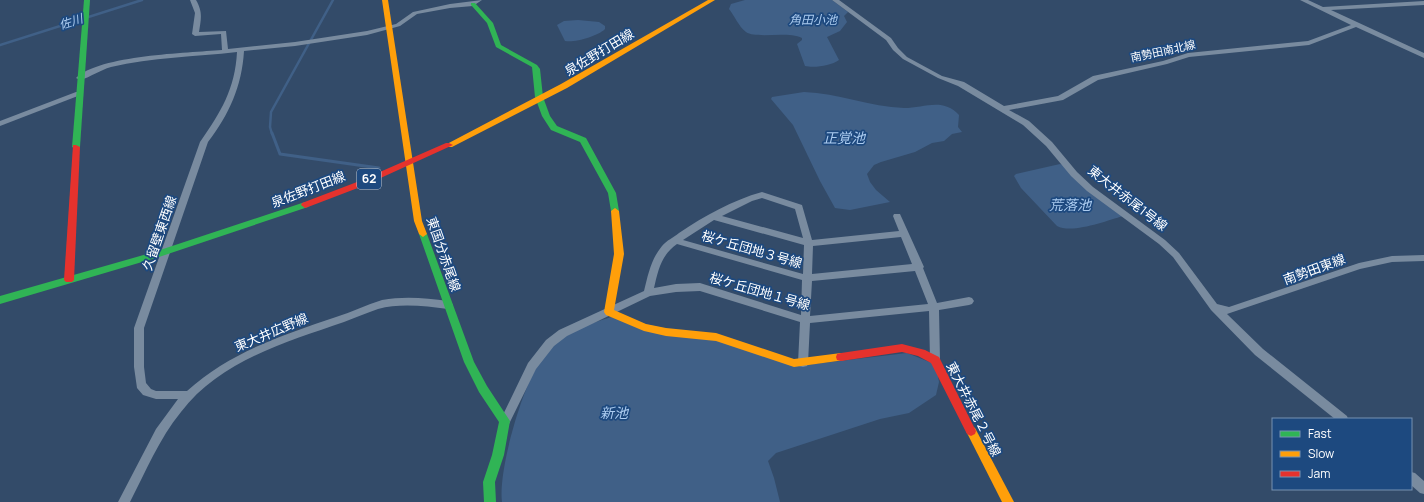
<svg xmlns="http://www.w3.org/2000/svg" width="1424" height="502" viewBox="0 0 1424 502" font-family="Manrope,'Noto Sans JP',sans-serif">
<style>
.water{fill:#406087}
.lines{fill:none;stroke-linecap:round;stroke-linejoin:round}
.stream-far1{stroke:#406087;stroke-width:2.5}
.stream{stroke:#406087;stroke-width:3}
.street{fill:#798b9f;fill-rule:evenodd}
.fast{fill:#30b455;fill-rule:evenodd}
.slow{fill:#ff9f0a;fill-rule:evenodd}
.jam{fill:#e5322d;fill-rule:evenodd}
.labels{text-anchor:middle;stroke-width:3.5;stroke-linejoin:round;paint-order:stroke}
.far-street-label{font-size:11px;fill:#fff;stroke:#1d497f}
.far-water-label{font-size:12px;font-style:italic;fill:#acccf0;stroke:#1d497f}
.shield{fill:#1d497f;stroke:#bbc8d9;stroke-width:1}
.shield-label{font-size:12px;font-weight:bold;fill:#fff}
.street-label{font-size:13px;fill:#fff;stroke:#1d497f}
.water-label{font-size:14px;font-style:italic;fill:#acccf0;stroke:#1d497f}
</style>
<rect width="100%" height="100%" fill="#334b69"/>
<g class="water">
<path d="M 745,0 L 832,0 L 848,12 L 844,16 L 847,22 L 840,31 L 827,37 L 839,60 C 831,66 814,68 805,66 L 797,44 L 802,40 L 802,38 C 787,31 756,39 746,32 C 739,27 734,15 729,9 L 731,4 Z"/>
<path d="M 578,20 L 599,22 L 605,26 L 605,29 C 598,36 575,43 565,41 L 557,25 L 564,21 Z"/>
<path d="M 804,92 C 838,93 870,107 904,108 C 924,108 943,97 959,115 L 958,127 L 962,132 L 952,134 L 944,141 L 932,143 L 915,152 L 881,162 L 874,165 L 867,174 L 870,182 L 876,190 L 890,202 L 850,210 L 835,208 L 820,181 L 793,125 L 771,99 L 772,97 Z"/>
<path d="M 1060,164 L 1065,166 L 1123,216 C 1106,221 1072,234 1057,226 L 1021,188 L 1014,176 L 1016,174 Z"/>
<path d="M 611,317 L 716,339 L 797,366 L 907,353 L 932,363 L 937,370 L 939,382 L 936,395 L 909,413 L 880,419 L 776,453 L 768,461 L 774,478 L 780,502 L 502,502 C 498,472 520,397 535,370 C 540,360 548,351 556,343 C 569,330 593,323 611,317 Z"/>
</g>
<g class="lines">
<g class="stream-far1">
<polyline points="0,45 142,0"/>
<polyline points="272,134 270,127 271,112 333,0"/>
</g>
<polyline class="stream" points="272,133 280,154 379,168"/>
<g class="street">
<path d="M 190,0 L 196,0 C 203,12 201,19 199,32 L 226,31 L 228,49 L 295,42 L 367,31 L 396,24 L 413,12 L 450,4 L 482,0 L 473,6 L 450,8 L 417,14 L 400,26 L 367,35 L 295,46 L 244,51 C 242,86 229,115 208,142 L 144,328 L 144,367 L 146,383 L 151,389 L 156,391 L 187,391 C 230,352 283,335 336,317 C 352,312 366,305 382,300 C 404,296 426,298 448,301 L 451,302 L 453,305 L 451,308 L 448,309 C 425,306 400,303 378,309 C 366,313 355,318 344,322 C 286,342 220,361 181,412 C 159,439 146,471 130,502 L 118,502 L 156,429 L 178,399 L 156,399 L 143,395 L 137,388 L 134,367 L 134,328 L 200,142 C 221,112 235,89 237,52 C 195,57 152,57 111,67 C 100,70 91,77 80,80 L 76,78 C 100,55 187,53 222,50 L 221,34 L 195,36 L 192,34 L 195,13 Z"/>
<polygon points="832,0 839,0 891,38 898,48 907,57 942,76 964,82 1004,106 1058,96 1093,76 1163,61 1188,53 1308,41 1351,25 1300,0 1308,0 1323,7 1424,1 1424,5 1331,10 1424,53 1424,58 1356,27 1309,45 1189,57 1167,64 1098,80 1063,100 1009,110 1029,121 1052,142 1077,172 1093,187 1165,240 1179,253 1217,304 1229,307 1359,263 1392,256 1424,255 1424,261 1392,262 1360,269 1227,314 1263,349 1347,416 1348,419 1335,419 1255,355 1211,310 1173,257 1159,244 1087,191 1071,176 1046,146 1023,125 958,86 938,78 903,59 893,50 886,40"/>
<polygon points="76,92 79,92 83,94 0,126 0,121"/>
<path d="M 762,192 L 802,205 L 812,240 L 899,231 L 893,216 L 894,214 L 900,214 L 924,267 L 923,268 L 937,303 L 969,297 L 972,298 L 974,301 L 972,304 L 969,305 L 939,310 L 940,360 L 939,363 L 935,364 L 931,363 L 930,360 L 929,311 L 810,323 L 808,363 L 807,366 L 803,367 L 799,366 L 798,363 L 800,322 L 700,291 L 676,292 L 650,296 L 567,336 L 554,346 L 536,369 L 509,424 L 505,426 L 501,424 L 500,421 L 528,363 L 546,340 L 559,330 L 644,291 C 648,275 651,259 662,246 C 667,240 673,238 679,233 C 704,216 733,200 762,192 ZM 762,198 L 795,209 L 803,238 L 722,216 L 752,201 ZM 714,220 L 804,245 L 803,274 L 683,240 ZM 901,237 L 912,264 L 812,274 L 813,246 ZM 677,244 L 802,280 L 801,315 L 700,283 L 676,284 L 654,288 C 658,271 661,255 677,244 ZM 915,271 L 928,304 L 810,316 L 812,281 Z"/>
<polygon points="1411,472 1415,473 1424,481 1424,494 1420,493 1411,485"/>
</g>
<g class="fast">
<polygon points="84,0 90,0 80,147 76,149 72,147"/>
<polygon points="471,3 475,3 493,23 501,45 537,65 540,69 543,97 550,116 557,126 586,138 616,193 619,211 618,213 612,213 611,211 608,193 580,142 551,130 542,116 535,97 532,67 496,47 487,23 471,5"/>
<polygon points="305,202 308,203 309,205 308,207 159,257 0,304 0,296 154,252"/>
<polygon points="423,231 427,234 474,362 487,386 510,421 504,455 495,482 496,502 484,502 483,482 492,455 499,422 479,392 464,362 419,234"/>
</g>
<g class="slow">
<polygon points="382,0 388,0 422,221 427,234 423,237 419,234 414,221"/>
<polygon points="708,0 715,0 567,88 452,147 449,147 445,145 561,84"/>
<polygon points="615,208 619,211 624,254 614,310 646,324 666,328 716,333 794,359 841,353 845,354 846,357 845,360 794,367 716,341 666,336 644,331 606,315 604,312 614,254 611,211"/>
<polygon points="971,426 975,428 1014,502 1002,502 966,431 967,428"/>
</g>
<g class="jam">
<polygon points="446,143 449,143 453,145 363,186 308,207 305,208 301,205 302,203 357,182"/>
<polygon points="73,145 76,145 80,147 74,280 72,282 66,282 64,280"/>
<polygon points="902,344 925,350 939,357 976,431 975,434 971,436 967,434 931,363 918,356 902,352 841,361 837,360 836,357 837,354 841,353"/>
</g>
</g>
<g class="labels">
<g class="far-street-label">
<text transform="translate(1163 51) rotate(-12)" y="4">南勢田南北線</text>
</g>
<g class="far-water-label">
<text x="813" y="24">角田小池</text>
<text transform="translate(71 22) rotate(-18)" y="4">佐川</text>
</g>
<rect class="shield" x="357" y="169" width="24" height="20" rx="3"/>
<g class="shield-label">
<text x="369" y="183">62</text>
</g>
<g class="street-label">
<text transform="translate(599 52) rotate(-31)" y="5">泉佐野打田線</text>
<text transform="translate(308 189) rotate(-21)" y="5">泉佐野打田線</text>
<text transform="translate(1128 198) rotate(38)" y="5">東大井赤尾1号線</text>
<text transform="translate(159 233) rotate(-71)" y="5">久留壁東西線</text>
<text transform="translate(752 249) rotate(16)" y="5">桜ケ丘団地３号線</text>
<text transform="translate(444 254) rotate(71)" y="5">東国分赤尾線</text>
<text transform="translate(1314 269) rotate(-20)" y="5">南勢田東線</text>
<text transform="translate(760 291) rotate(16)" y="5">桜ケ丘団地１号線</text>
<text transform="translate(271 332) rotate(-23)" y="5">東大井広野線</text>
<text transform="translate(974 409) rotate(63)" y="5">東大井赤尾２号線</text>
</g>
<g class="water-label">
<text x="844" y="143">正覚池</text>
<text x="1070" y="210">荒落池</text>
<text x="614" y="418">新池</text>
</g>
</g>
<rect x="1272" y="418" width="140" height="72" fill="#1d497f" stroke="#7792b2"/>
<rect x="1280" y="431" width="20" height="6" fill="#30b455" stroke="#7792b2"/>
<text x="1308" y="438" font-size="12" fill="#ffffff">Fast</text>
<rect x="1280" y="451" width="20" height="6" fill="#ff9f0a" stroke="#7792b2"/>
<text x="1308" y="458" font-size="12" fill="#ffffff">Slow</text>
<rect x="1280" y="471" width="20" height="6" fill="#e5322d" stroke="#7792b2"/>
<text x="1308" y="478" font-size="12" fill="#ffffff">Jam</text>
</svg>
